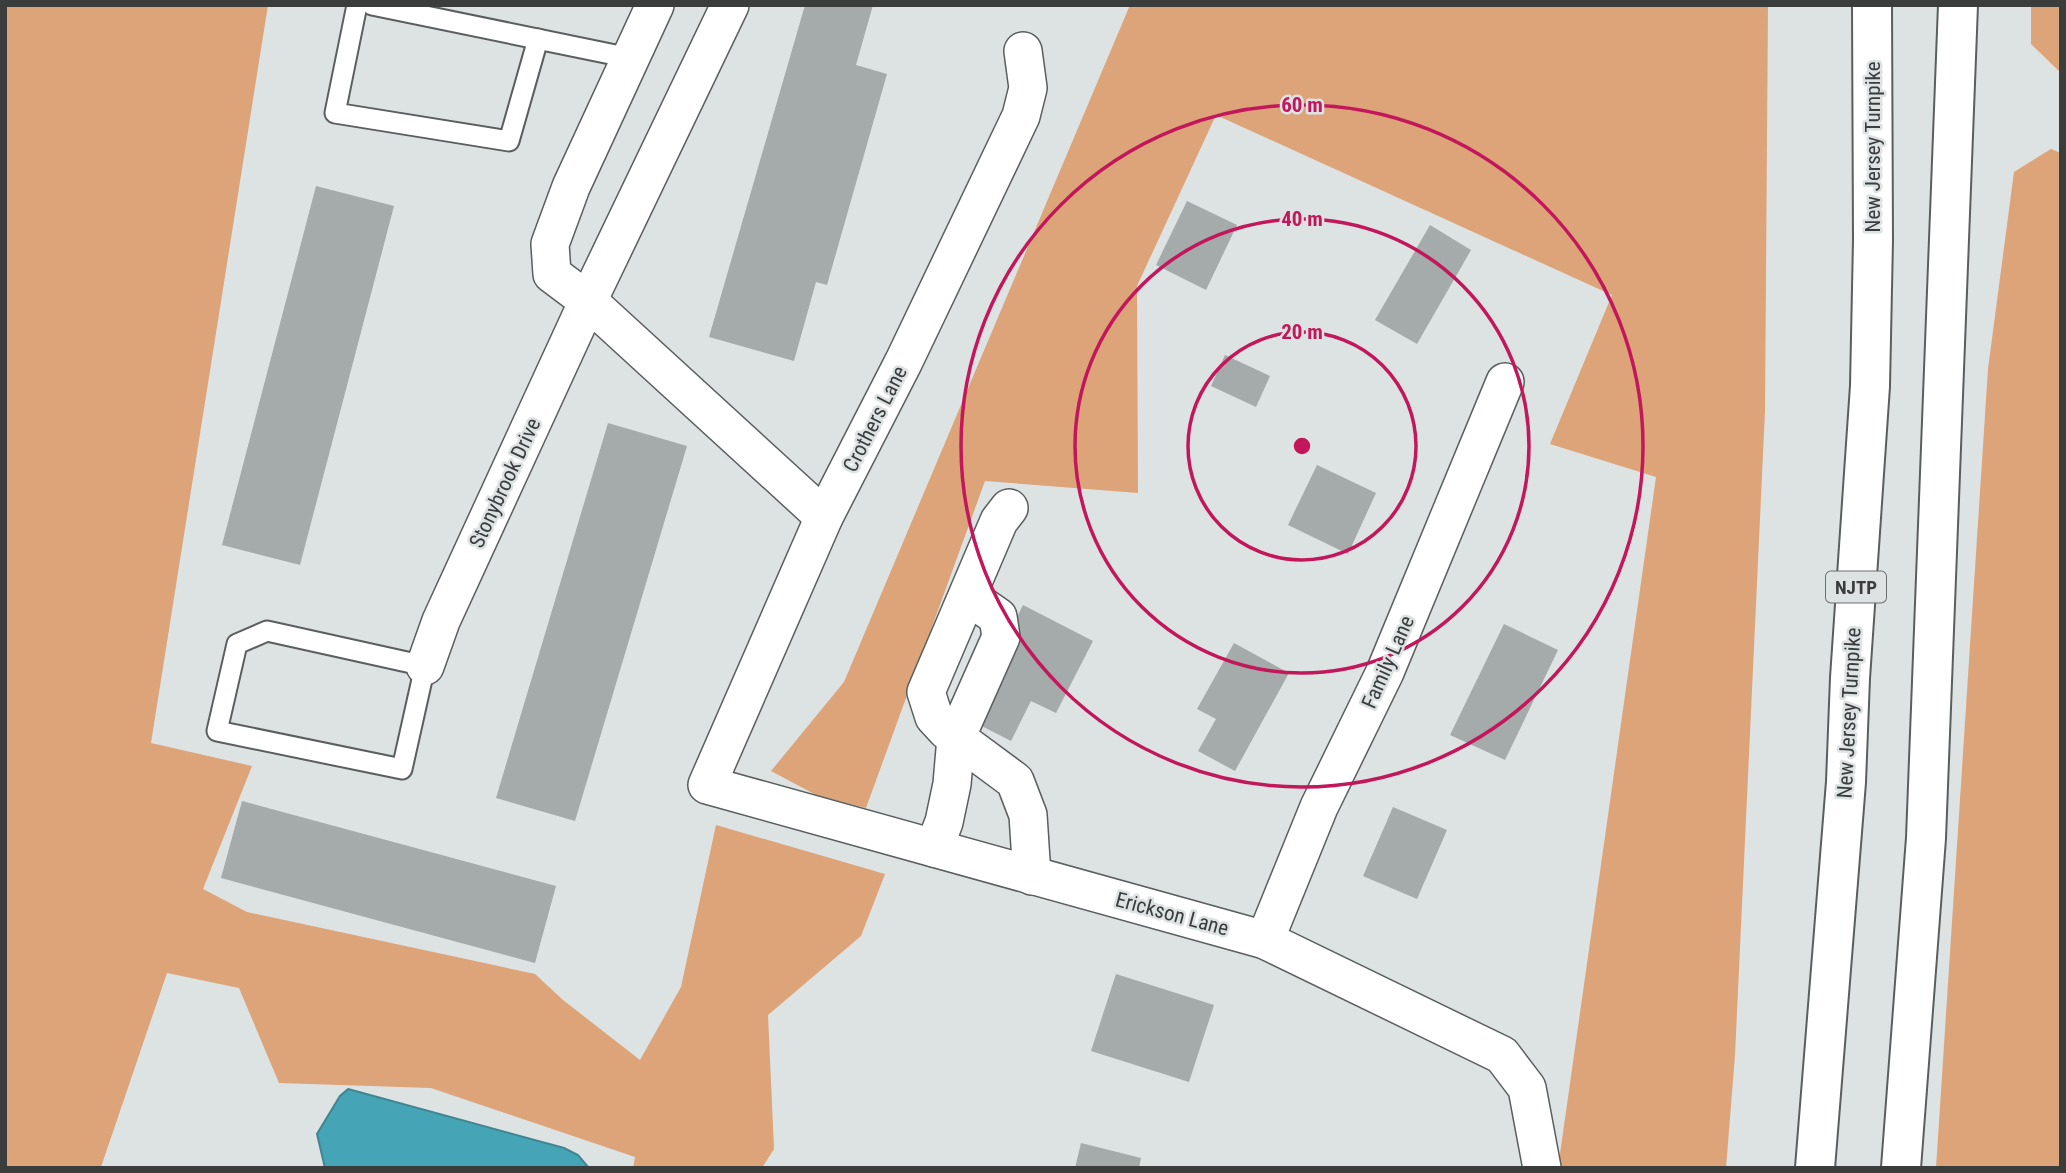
<svg xmlns="http://www.w3.org/2000/svg" width="2066" height="1173" viewBox="0 0 2066 1173" font-family="'Roboto Condensed',sans-serif">
<style>
.green{fill:#dda379}
.water{fill:#45a4b6;stroke:#428592;stroke-width:2}
.building{fill:#a5aaab}
.lines{fill:none;stroke-linecap:round;stroke-linejoin:round}
.lane-casing{stroke:#5a5e5f;stroke-width:23}
.street-casing{stroke:#5a5e5f;stroke-width:40}
.highway-casing{stroke:#5a5e5f;stroke-width:42}
.lane{stroke:#fff;stroke-width:19}
.street{stroke:#fff;stroke-width:37}
.highway{stroke:#fff;stroke-width:38}
.ring{fill:none;stroke:#c2185b;stroke-width:3.5}
.labels{text-anchor:middle;stroke-width:5;stroke-linejoin:round;paint-order:stroke}
.shield{fill:#dde2e3;stroke:#6c6e6f;stroke-width:2}
.shield-label{font-size:19px;font-weight:bold;fill:#3b3d3d}
.street-label{font-size:21px;fill:#3b3d3d;stroke:#dde2e3}
.centre{fill:#c2185b;stroke:#dde2e3;stroke-width:3.5}
.ring-label{font-size:21px;text-anchor:middle;font-weight:bold;fill:#c2185b;stroke:#dde2e3;stroke-width:5;stroke-linejoin:round;paint-order:stroke}
</style>
<rect width="100%" height="100%" fill="#dde2e3"/>
<g class="green">
<polygon points="5,5 268,5 151,743 252,766 203,889 247,912 535,974 563,1000 640,1060 681,987 716,825 885,874 861,936 768,1015 774,1149 762,1168 633,1168 635,1157 431,1088 279,1083 239,988 167,973 101,1167 5,1168"/>
<polygon points="1130,5 1768,5 1765,411 1735,1055 1726,1168 1558,1168 1656,477 1550,444 1612,295 1216,115 1137,286 1138,493 985,481 866,808 818,796 771,771 844,682"/>
<polygon points="2031,5 2061,5 2061,73 2031,44"/>
<polygon points="2051,149 2061,153 2061,1168 1936,1168 1988,369 2014,172"/>
</g>
<polygon class="water" points="348,1089 564,1148 578,1155 589,1168 325,1168 317,1134 340,1096"/>
<g class="building">
<polygon points="805,5 873,5 856,65 887,74 827,285 816,282 794,361 709,337"/>
<polygon points="316,186 394,206 300,565 222,545"/>
<polygon points="1187,201 1237,225 1206,290 1156,265"/>
<polygon points="1430,225 1471,250 1417,344 1375,320"/>
<polygon points="1225,355 1270,376 1256,407 1211,386"/>
<polygon points="608,423 687,446 575,821 496,798"/>
<polygon points="1317,465 1376,493 1348,554 1288,525"/>
<polygon points="1023,605 1093,641 1056,713 1031,701 1011,741 966,718"/>
<polygon points="1504,624 1558,650 1505,760 1450,735"/>
<polygon points="1234,643 1289,673 1235,771 1198,751 1216,719 1197,709"/>
<polygon points="242,801 556,886 535,963 221,878"/>
<polygon points="1393,807 1447,830 1417,899 1363,876"/>
<polygon points="1116,974 1214,1005 1189,1082 1091,1051"/>
<polygon points="1081,1143 1141,1158 1139,1168 1075,1168"/>
</g>
<g class="lines">
<g class="lane-casing">
<g id="lane">
<polyline points="357,5 335,113 509,141 538,39"/>
<polyline points="372,5 630,58"/>
<polygon points="267,631 425,666 402,769 217,731 237,644"/>
</g>
</g>
<g class="street-casing">
<g id="street">
<polyline points="655,5 571,187 550,244 552,274 588,301 824,517"/>
<polyline points="1023,51 1028,88 1021,116 904,361 824,517 707,785 1265,940 1502,1055 1527,1088 1542,1168"/>
<polyline points="1009,508 999,521 926,692 934,717 946,730 1015,781 1028,815 1032,876"/>
<polyline points="425,666 441,621 588,301 730,5"/>
<polyline points="934,848 944,822 952,784 956,738 1001,637 998,617 968,596"/>
<polyline points="1265,940 1319,807 1385,672 1505,382"/>
</g>
</g>
<g class="highway-casing">
<g id="highway">
<polyline points="1815,1168 1846,782 1850,678 1870,386 1873,240 1872,5"/>
<polyline points="1901,1168 1926,838 1958,5"/>
</g>
</g>
<use href="#lane" class="lane"/>
<use href="#street" class="street"/>
<use href="#highway" class="highway"/>
</g>
<g class="ring">
<circle cx="1302" cy="446" r="114"/>
<circle cx="1302" cy="446" r="227"/>
<circle cx="1302" cy="446" r="341"/>
</g>
<g class="labels">
<rect class="shield" x="1826" y="571.5" width="60" height="31" rx="5"/>
<g class="shield-label">
<text x="1856" y="594">NJTP</text>
</g>
<g class="street-label">
<text transform="translate(1873 147) rotate(-90)" y="7">New Jersey Turnpike</text>
<text transform="translate(875 419) rotate(-63)" y="7">Crothers Lane</text>
<text transform="translate(505 483) rotate(-65)" y="7">Stonybrook Drive</text>
<text transform="translate(1388 662) rotate(-66)" y="7">Family Lane</text>
<text transform="translate(1849 713) rotate(-87)" y="7">New Jersey Turnpike</text>
<text transform="translate(1172 914) rotate(15)" y="7">Erickson Lane</text>
</g>
</g>
<circle cx="1302" cy="446" r="10" class="centre"/>
<g class="ring-label">
<text x="1302" y="112">60 m</text>
<text x="1302" y="226">40 m</text>
<text x="1302" y="339">20 m</text>
</g>
<rect width="2066" height="1173" fill="none" stroke="#3b3d3d" stroke-width="14"/>
</svg>
